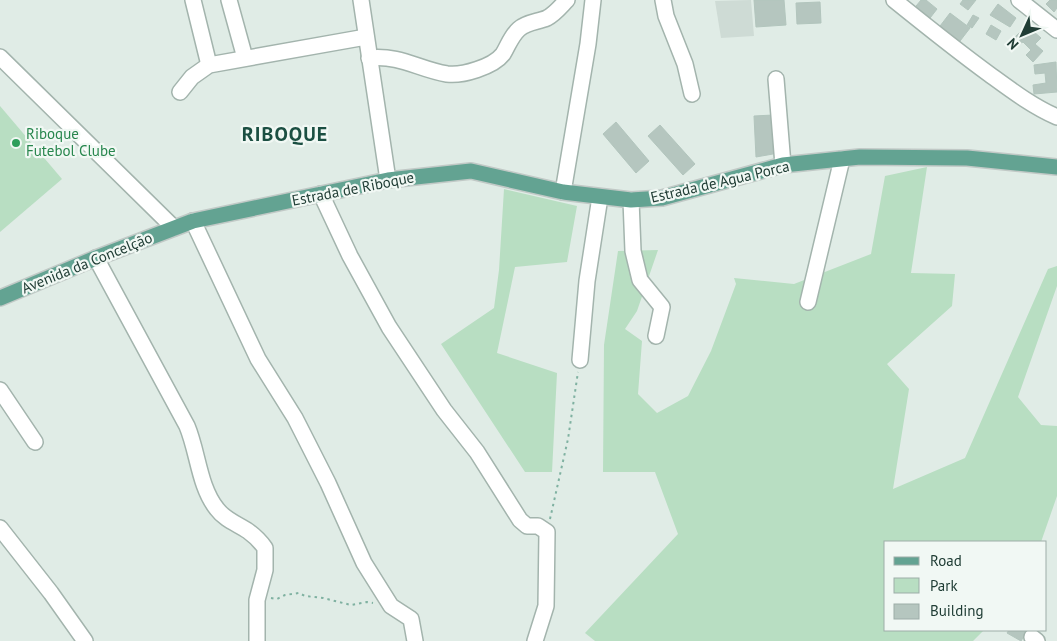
<svg xmlns="http://www.w3.org/2000/svg" width="1057" height="641" viewBox="0 0 1057 641" font-family="'PT Sans',sans-serif">
<style>
.built{fill:#cedbd5}
.green{fill:#b8dec2}
.building{fill:#b5c6bf;stroke:#b2c5bd}
.lines{fill:none;stroke-linecap:round;stroke-linejoin:round}
.minor-casing{stroke:#a3b4ad;stroke-width:18}
.major-casing{stroke:#c1c9c6;stroke-width:18}
.path{stroke:#7fb1a1;stroke-width:2;stroke-dasharray:2.5 4;stroke-linecap:butt}
.minor{stroke:#fff;stroke-width:15}
.major{stroke:#63a392;stroke-width:15}
.leisure-dot{fill:#2e9e5b;stroke:#f1f8f4;stroke-width:2}
.labels{text-anchor:middle;stroke-width:4.5;stroke-linejoin:round;paint-order:stroke}
.leisure-label{font-size:15px;fill:#27864d;stroke:#f1f8f4;text-anchor:start}
.street-label{font-size:15px;fill:#203d35;stroke:#f1f8f4}
.district-label{font-size:20px;font-weight:bold;letter-spacing:1px;fill:#1b4f42;stroke:#f1f8f4}
</style>
<rect width="100%" height="100%" fill="#e0ece6"/>
<polygon class="built" points="751,0 754,36 721,38 715,1"/>
<g class="green">
<polygon points="0,106 62,179 0,232"/>
<polygon points="927,167 911,273 955,274 952,306 887,364 909,389 893,489 965,458 1048,269 1057,266 1057,286 1018,397 1041,425 1057,426 1057,496 1041,542 886,542 886,630 984,630 973,641 595,641 585,633 678,534 655,472 603,472 604,345 618,251 658,250 637,311 625,329 642,341 638,394 657,413 688,396 711,351 736,284 734,278 794,284 871,254 885,176"/>
<polygon points="504,189 577,206 567,262 515,267 497,353 557,373 552,472 525,472 441,344 494,308 499,270"/>
</g>
<g class="building">
<polygon points="754,0 784,0 786,25 756,27"/>
<polygon points="921,0 926,0 937,9 927,22 912,11"/>
<polygon points="963,0 976,0 968,10 960,4"/>
<polygon points="1050,0 1057,0 1057,8 1054,12 1046,4"/>
<polygon points="820,2 821,23 797,24 796,3"/>
<polygon points="998,4 1016,18 1010,27 990,15"/>
<polygon points="950,13 970,28 957,45 937,30"/>
<polygon points="973,15 979,18 972,28 967,25"/>
<polygon points="991,25 1001,31 996,40 986,34"/>
<polygon points="1024,28 1030,33 1033,31 1041,38 1035,44 1043,51 1033,62 1026,55 1031,50 1023,42 1020,44 1014,38"/>
<polygon points="1056,62 1057,92 1034,94 1033,85 1046,83 1045,73 1035,74 1034,65"/>
<polygon points="773,115 776,149 773,154 756,157 754,116"/>
<polygon points="616,122 649,161 636,173 603,134"/>
<polygon points="660,125 695,164 683,175 648,136"/>
<polygon points="1009,630 1028,630 1021,641 1007,633"/>
</g>
<g class="lines">
<g class="minor-casing">
<g id="minor">
<polyline points="193,0 209,65"/>
<polyline points="229,0 245,58"/>
<polyline points="361,0 388,180"/>
<polyline points="663,0 666,16 685,64 692,94"/>
<path d="M 894,0 C 925,25 956,50 989,74 C 1011,90 1032,106 1057,117"/>
<polyline points="1019,0 1057,30"/>
<polyline points="0,57 174,228"/>
<path d="M 369,58 C 402,55 417,69 447,74 C 462,76 493,67 503,54 C 508,46 511,36 519,29 C 527,22 538,22 547,18 C 555,14 561,6 567,0"/>
<polyline points="776,79 783,165"/>
<polyline points="180,92 192,77 209,65 366,37"/>
<polyline points="563,192 588,44 593,0"/>
<polyline points="321,194 350,256 389,327 444,410 477,452 520,520 527,526 538,526 547,532 546,606 535,641"/>
<polyline points="631,200 633,251 640,280 662,307 656,336"/>
<polyline points="193,221 258,359 295,418 328,483 364,563 391,606 411,619 415,641"/>
<path d="M 96,258 L 187,426 C 198,452 199,487 217,509 C 225,520 238,524 248,531 C 255,536 260,541 265,548 L 265,570 L 257,600 L 257,641"/>
<polyline points="808,302 842,159"/>
<polyline points="580,360 587,281 600,197"/>
<polyline points="0,390 35,442"/>
<polyline points="0,528 51,593 85,641"/>
<polyline points="1032,637 1037,641"/>
</g>
</g>
<g class="major-casing">
<polyline id="major" points="0,298 96,258 193,221 388,180 471,171 563,192 631,200 662,198 783,165 860,157 967,158 1057,167"/>
</g>
<g class="path">
<polyline points="550,519 568,439 578,372"/>
<polyline points="271,598 277,599 285,595 299,593 305,596 323,598 351,605 367,602 373,603"/>
</g>
<use href="#minor" class="minor"/>
<use href="#major" class="major"/>
</g>
<circle class="leisure-dot" cx="16" cy="143" r="5"/>
<g class="labels">
<g class="leisure-label">
<text x="26" y="139">Riboque<tspan x="26" dy="17">Futebol Clube</tspan></text>
</g>
<g class="street-label">
<text transform="translate(720 182) rotate(-13)" y="5">Estrada de Agua Porca</text>
<text transform="translate(353 189) rotate(-11)" y="5">Estrada de Riboque</text>
<text transform="translate(87 263) rotate(-22)" y="5">Avenida da Concelção</text>
</g>
<g class="district-label">
<text x="285" y="141">RIBOQUE</text>
</g>
</g>
<rect x="884" y="541" width="162" height="90" fill="#f1f8f4" stroke="#9dada8"/>
<rect x="894" y="557" width="25" height="8" fill="#63a392" stroke="#9dada8"/>
<text x="930" y="566" font-size="15" fill="#203d35">Road</text>
<rect x="894" y="578" width="25" height="15" fill="#b8dec2" stroke="#9dada8"/>
<text x="930" y="591" font-size="15" fill="#203d35">Park</text>
<rect x="894" y="604" width="25" height="15" fill="#b5c6bf" stroke="#9dada8"/>
<text x="930" y="616" font-size="15" fill="#203d35">Building</text>
<g transform="translate(1022 35) rotate(226)" stroke="#f1f8f4" stroke-width="4" paint-order="stroke">
<path d="M0-4L9 19L0 12L-9 19Z" fill="#203d35"/>
<text y="-8" font-size="14" font-weight="bold" text-anchor="middle" fill="#203d35">N</text>
</g>
</svg>
